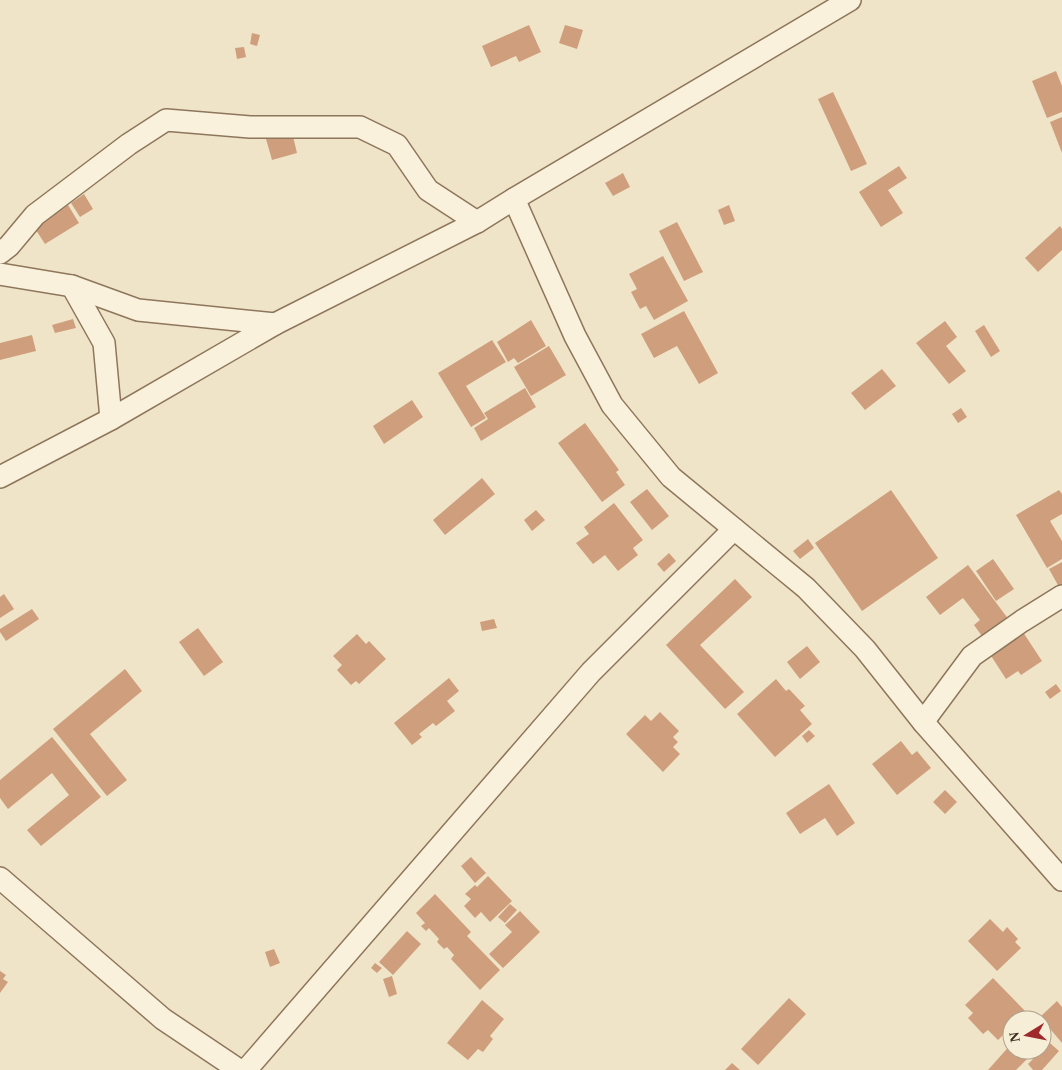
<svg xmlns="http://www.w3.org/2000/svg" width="1062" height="1070" viewBox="0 0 1062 1070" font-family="Georgia,serif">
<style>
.building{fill:#cf9f7d}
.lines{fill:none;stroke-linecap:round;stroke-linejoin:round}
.street-casing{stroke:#8d765c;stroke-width:24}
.street{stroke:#faf1dc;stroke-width:21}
</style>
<rect width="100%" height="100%" fill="#f0e4c8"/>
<g class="building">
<polygon points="529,25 541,52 519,62 516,56 491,67 482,46"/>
<polygon points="565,25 583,30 577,49 559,43"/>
<polygon points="252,33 260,35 257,46 250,44"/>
<polygon points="244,47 246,57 237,59 235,48"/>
<polygon points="1056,71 1062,86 1062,112 1047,118 1032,81"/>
<polygon points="833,92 867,164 851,171 818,99"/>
<polygon points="1062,117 1062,153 1050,122"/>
<polygon points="292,132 297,153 272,160 266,139"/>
<polygon points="899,166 907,178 888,190 903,213 881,227 859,192"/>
<polygon points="623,173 630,187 613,196 605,183"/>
<polygon points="84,194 93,209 80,217 71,203"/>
<polygon points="68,205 79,223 45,244 34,227"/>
<polygon points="729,205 735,221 724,225 718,210"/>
<polygon points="677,222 703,272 684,281 659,231"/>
<polygon points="1060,226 1062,229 1062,250 1038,272 1025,258"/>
<polygon points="663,256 688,301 654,320 646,306 640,309 631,292 637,289 629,274"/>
<polygon points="684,311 718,373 699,384 677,346 654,358 641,334"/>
<polygon points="73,319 76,328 55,333 52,325"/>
<polygon points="531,320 546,346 518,363 514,358 508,362 497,342"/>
<polygon points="945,321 957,337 946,346 966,371 949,384 916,343"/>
<polygon points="984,325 1000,351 991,357 975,331"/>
<polygon points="32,335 36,351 0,360 0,343"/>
<polygon points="492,340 506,362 466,386 486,418 471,427 438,373"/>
<polygon points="549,346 566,375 531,396 514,367"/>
<polygon points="882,369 896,386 865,410 851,393"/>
<polygon points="525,388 536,407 481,441 474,428 488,419 484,413"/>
<polygon points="412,400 423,417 384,444 373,426"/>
<polygon points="961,408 967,417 958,423 952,414"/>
<polygon points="585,423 619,470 616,472 625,485 602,502 558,443"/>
<polygon points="482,478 495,494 445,535 433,520"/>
<polygon points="647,489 669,516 652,530 630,502"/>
<polygon points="891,490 938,558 862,611 815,543"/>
<polygon points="1059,490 1062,494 1062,514 1050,521 1062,541 1062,559 1047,568 1016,515"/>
<polygon points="614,503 643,540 633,548 638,555 618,571 605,555 593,564 576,543 589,534 584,527"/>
<polygon points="536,510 545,520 532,531 524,520"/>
<polygon points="808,539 814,548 800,559 793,551"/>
<polygon points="669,553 676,561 664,572 657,564"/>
<polygon points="993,559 1014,589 996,601 976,571"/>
<polygon points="1062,562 1062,585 1059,587 1049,569"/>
<polygon points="968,565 1012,624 987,643 974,625 980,620 963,598 940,615 926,597"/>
<polygon points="735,579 752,597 700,645 744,692 725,709 666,645"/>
<polygon points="4,594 14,609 0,618 0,597"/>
<polygon points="32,609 39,619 6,641 0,632 0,629"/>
<polygon points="494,619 497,628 482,631 480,622"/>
<polygon points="1019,626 1042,661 1021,675 1018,671 1006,679 986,648"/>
<polygon points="198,628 223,662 204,676 179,642"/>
<polygon points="357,634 366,644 369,641 386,659 359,684 356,681 351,685 337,670 342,665 333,656"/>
<polygon points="807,646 820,662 800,679 787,662"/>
<polygon points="125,669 142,691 90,734 127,780 107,796 53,729"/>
<polygon points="449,678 459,691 447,701 455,711 436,726 433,723 419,734 422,737 412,745 394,723"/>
<polygon points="776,679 786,691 789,689 805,706 800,710 812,724 775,757 737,714"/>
<polygon points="1056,684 1061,691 1050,699 1045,692"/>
<polygon points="660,712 679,731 673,737 678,742 673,747 680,754 663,772 626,734 645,715 651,721"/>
<polygon points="809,730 815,736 807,743 802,736"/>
<polygon points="52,737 101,797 41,846 27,830 69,795 52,773 8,809 0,798 0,780"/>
<polygon points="901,741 912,755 917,751 931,768 897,795 872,764"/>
<polygon points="829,784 855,823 837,836 825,818 800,834 786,813"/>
<polygon points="945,790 957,802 945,814 933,802"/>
<polygon points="471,857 486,873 475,883 461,866"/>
<polygon points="488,876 512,901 490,922 481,912 475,918 464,906 471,899 465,894 475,885 477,887"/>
<polygon points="435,894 471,932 467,936 500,970 480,990 451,959 454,955 447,947 444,949 437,942 439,939 429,928 426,931 421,926 425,923 416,913"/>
<polygon points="510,904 517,910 505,923 498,917"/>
<polygon points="520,911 540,932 503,968 489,954 512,932 505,925"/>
<polygon points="990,919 1003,932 1007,927 1018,939 1015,942 1021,948 997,971 968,941"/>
<polygon points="407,931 421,944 393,975 379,962"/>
<polygon points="274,949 280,963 270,967 265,952"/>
<polygon points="375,963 382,968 377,973 371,968"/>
<polygon points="0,971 6,975 3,979 8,982 0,993"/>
<polygon points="392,976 397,994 389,997 383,979"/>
<polygon points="993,978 1026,1012 1018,1020 1012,1020 1012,1026 998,1040 988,1030 983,1034 968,1018 973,1013 965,1005"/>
<polygon points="789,998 806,1014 758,1065 741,1049"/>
<polygon points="482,1000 504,1019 490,1036 493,1039 483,1052 478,1049 468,1060 447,1043"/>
<polygon points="1057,1001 1062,1007 1062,1043 1040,1017"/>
<polygon points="1042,1036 1059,1051 1042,1070 1033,1070 1028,1064 1033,1059 1030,1056 1016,1070 988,1070 1012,1043 1012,1050 1042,1050"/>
<polygon points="732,1063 740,1070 725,1070"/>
</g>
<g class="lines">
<g class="street-casing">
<g id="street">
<polyline points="514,199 575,336 612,405 671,477 806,588 865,649 923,722 1062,880"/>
<polyline points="0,253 9,246 35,215 129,144 166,120 250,127 360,127 397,145 428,190 477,222"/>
<polyline points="0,274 72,286 138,310 275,324"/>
<polyline points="72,286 104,343 111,419"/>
<polyline points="0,477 111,419 275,324 477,222 514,199 850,0"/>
<polyline points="923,722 972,656 1022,621 1062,596"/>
<polyline points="0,878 163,1019 239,1070"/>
<polyline points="246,1070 591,672 734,529"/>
</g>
</g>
<use href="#street" class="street"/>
</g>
<g transform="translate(1027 1035) rotate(260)"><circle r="24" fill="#f7eed8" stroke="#ada18e"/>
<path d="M0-4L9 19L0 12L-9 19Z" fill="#9e2a2b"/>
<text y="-8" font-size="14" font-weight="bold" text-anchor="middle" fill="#3d2e20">N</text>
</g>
</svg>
